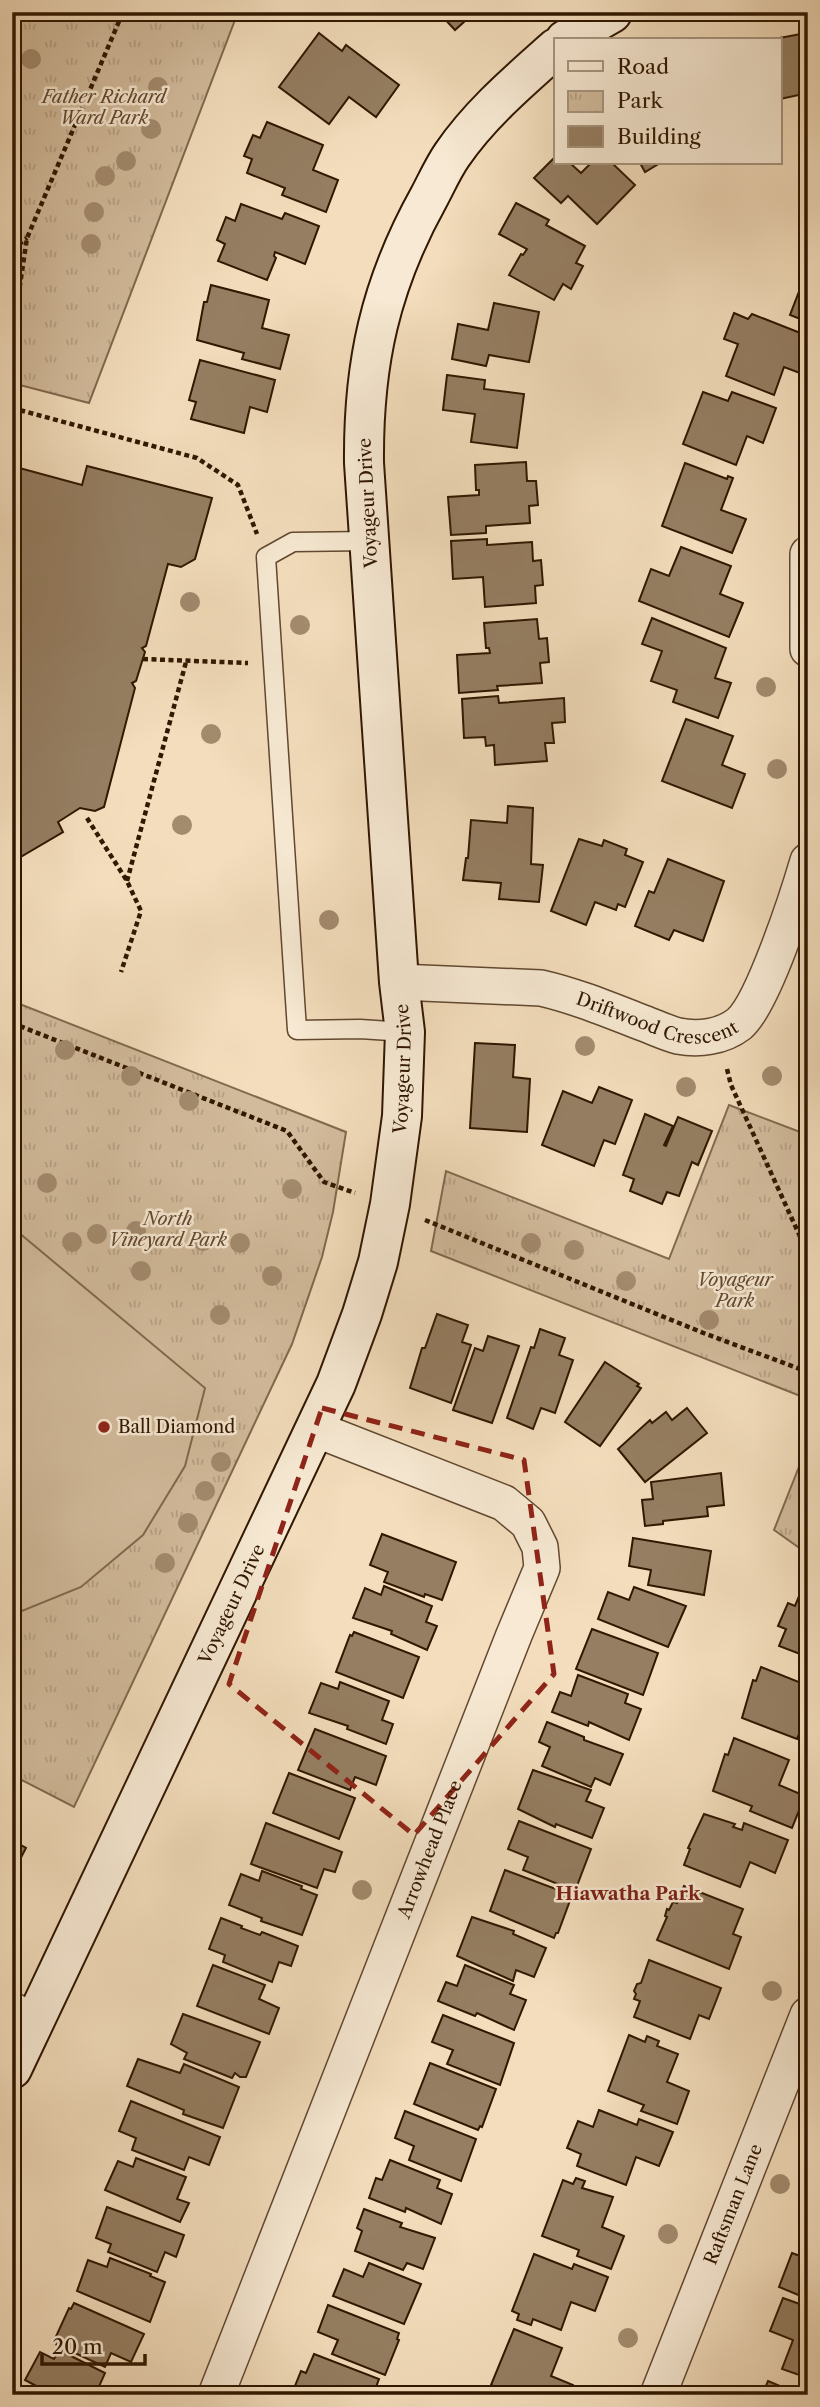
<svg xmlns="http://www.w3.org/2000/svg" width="820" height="2407" viewBox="0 0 820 2407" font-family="'Libre Caslon Text',serif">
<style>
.park{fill:url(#park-tufts);stroke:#81694e;stroke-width:2}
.pitch{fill:#d2bb9c;stroke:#81694e;stroke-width:2}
.building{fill:#957e62;stroke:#301700;stroke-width:2}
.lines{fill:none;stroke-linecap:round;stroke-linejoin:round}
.lane-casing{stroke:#61482f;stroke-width:21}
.street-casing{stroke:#61482f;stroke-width:38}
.secondary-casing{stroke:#301700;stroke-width:42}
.path{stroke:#301700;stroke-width:4.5;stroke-dasharray:5 3.5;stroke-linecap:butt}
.lane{stroke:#f7e9d3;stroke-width:18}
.street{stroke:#f7e9d3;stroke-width:35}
.secondary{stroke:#f7e9d3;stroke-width:38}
.tree{fill:#a38b6e}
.marked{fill:none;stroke:#8f2418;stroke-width:5;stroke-dasharray:14 9;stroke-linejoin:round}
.poi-dot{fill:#8f2418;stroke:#f7e9d3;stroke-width:2.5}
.labels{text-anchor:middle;stroke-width:5;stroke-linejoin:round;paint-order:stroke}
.park-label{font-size:18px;font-style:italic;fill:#61482f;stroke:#f7e9d3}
.street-label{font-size:18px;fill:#301700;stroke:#f7e9d3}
.poi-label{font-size:18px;fill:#301700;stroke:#f7e9d3;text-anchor:start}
.neighbourhood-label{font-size:19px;font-weight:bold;fill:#7a1f14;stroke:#f7e9d3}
</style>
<defs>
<pattern id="park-tufts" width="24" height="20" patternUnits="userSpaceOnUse" patternTransform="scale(1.75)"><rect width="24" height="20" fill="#d2bb9c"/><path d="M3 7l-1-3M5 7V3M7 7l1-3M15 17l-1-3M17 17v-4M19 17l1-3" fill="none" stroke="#b5a085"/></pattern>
</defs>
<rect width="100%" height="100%" fill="#f3ddbc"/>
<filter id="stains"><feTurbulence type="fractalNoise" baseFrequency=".00286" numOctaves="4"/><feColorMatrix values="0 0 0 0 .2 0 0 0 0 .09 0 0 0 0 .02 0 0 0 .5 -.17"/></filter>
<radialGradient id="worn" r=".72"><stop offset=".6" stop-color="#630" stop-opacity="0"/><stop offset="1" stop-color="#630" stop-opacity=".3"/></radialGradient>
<g class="park">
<polygon points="12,12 238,12 89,403 12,383"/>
<polygon points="12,1001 346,1132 333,1212 322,1257 292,1344 74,1807 12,1775"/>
<polygon points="729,1105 808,1135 808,1399 431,1251 446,1171 669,1259"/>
<polygon points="808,1444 808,1554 774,1530"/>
</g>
<polygon class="pitch" points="12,1227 205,1388 185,1466 143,1535 81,1587 12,1615"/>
<g class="building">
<polygon points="427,12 475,12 455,30 442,16 436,21"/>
<polygon points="319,33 342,51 346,45 399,85 376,117 349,97 329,124 279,87"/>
<polygon points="801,34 808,71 808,93 780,99 780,40 769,40"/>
<polygon points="267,122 323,145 313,170 338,180 326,212 282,195 285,188 247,173 252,159 244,156 253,135 260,138"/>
<polygon points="556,156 556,163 570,163 581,173 591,163 612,163 635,185 597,224 568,196 561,203 534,178"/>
<polygon points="640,163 660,163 645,172"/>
<polygon points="516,203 549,220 546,225 585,246 576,263 583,266 571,289 563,284 554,300 509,275 521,254 523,255 527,249 499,234"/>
<polygon points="241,204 282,219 285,213 319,226 305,264 275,252 274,256 276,258 267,280 218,261 225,244 217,240 226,217 235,221"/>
<polygon points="808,268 808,322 790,315"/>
<polygon points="211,285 269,300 262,328 289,335 280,369 242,359 244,353 197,340 204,302 207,302"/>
<polygon points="494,303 539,312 529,362 489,355 486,366 452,359 458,324 488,330"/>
<polygon points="734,313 748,319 752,314 808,336 808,376 784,367 774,395 726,376 738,344 724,339"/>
<polygon points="200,360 275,380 267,412 250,407 244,433 191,419 196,402 189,400"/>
<polygon points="447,375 485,380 484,389 524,394 517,448 471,442 475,414 443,410"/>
<polygon points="703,392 728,401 732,392 776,408 763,443 747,436 736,465 683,444"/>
<polygon points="526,462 527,481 536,481 538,505 529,506 530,523 486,526 486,533 451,535 448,497 479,495 479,490 476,490 475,465"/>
<polygon points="685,463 727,479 728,476 733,478 721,510 746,519 732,553 662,526"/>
<polygon points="12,466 82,485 87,466 212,498 195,559 181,567 168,564 146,646 142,648 145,652 136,681 132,683 135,688 104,807 95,811 80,808 58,822 63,832 12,862"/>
<polygon points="487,539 487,545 532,542 533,561 541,560 543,585 535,586 536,603 485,607 483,577 453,579 451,541"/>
<polygon points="681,547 731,566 720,594 743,603 729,637 639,601 651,569 669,576"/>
<polygon points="652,618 726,648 715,678 731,683 718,718 673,702 677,690 651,681 662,651 642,644"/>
<polygon points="537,619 539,639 547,638 549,662 540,663 542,683 497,686 498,690 459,693 457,655 490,653 489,648 486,648 484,623"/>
<polygon points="498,696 499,703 564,698 565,722 552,723 554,743 545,743 547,761 495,765 494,745 486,746 485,737 464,738 462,699"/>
<polygon points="686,719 733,736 722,765 745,774 732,808 662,781"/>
<polygon points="508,806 533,808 531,864 543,865 539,902 499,899 501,883 463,880 466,858 468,858 471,820 507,823"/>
<polygon points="579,839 602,846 604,840 627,849 625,855 643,862 625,907 618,904 616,910 595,902 586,925 551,911"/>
<polygon points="668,859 724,881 703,941 674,930 669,940 635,926 649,891 654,893"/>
<polygon points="475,1043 515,1045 513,1077 530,1079 527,1132 470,1128"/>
<polygon points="599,1087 632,1100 615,1144 604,1140 594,1166 542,1145 563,1091 592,1103"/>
<polygon points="645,1114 673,1126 664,1145 666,1146 678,1117 712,1131 698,1165 692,1162 679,1196 667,1192 662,1204 630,1191 634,1179 623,1175"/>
<polygon points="437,1314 468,1325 462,1342 471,1345 451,1403 410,1388 422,1348 425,1348"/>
<polygon points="540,1329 565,1338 559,1355 573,1360 555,1413 541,1408 533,1429 507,1418 531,1347 534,1348"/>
<polygon points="488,1336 519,1346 492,1423 453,1410 475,1348 483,1351"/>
<polygon points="605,1362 639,1384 637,1386 641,1388 600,1446 565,1422"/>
<polygon points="687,1408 707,1433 645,1482 618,1449 650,1420 652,1423 666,1412 672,1420"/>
<polygon points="721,1473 724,1505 707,1507 708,1516 663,1521 663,1524 645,1526 642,1500 653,1499 651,1482"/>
<polygon points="382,1534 456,1562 442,1600 425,1594 424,1597 384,1582 388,1572 370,1565"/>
<polygon points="633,1538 711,1551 704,1595 648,1585 651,1570 629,1566"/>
<polygon points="384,1586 432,1606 426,1622 437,1626 427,1650 391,1634 392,1631 353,1618 365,1588 381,1595"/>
<polygon points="634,1587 686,1606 668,1647 598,1619 608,1592 629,1600"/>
<polygon points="802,1589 808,1591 808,1657 779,1646 786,1629 778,1626 788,1603 795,1606"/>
<polygon points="592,1629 658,1653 643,1695 576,1669"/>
<polygon points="354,1632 419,1657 403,1698 336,1672 350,1635 352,1636"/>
<polygon points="761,1667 801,1683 803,1677 808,1679 808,1714 797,1739 742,1718 753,1680 756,1681"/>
<polygon points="578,1675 628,1694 625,1703 641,1709 629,1740 589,1722 588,1726 552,1712 560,1692 571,1696"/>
<polygon points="340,1682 389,1701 382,1720 393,1724 386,1744 347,1729 348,1726 309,1713 321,1683 338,1689"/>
<polygon points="547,1722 584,1737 584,1740 623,1754 610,1785 595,1778 591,1787 542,1766 550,1747 539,1742"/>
<polygon points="315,1729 386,1756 376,1785 355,1777 350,1790 298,1770"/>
<polygon points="734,1738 789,1760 779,1785 805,1796 792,1828 750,1811 752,1806 713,1791 725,1754 728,1755"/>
<polygon points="533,1770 591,1790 586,1801 604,1808 592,1838 556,1824 555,1827 518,1809"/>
<polygon points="289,1773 355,1798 339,1839 273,1813"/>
<polygon points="704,1814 735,1824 733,1827 742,1830 744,1823 788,1840 775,1873 750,1862 740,1887 684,1865 690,1849 688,1848"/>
<polygon points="519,1821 591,1849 575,1891 523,1870 528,1857 508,1849"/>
<polygon points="266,1823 342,1852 335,1872 324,1869 317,1888 251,1864"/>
<polygon points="12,1840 26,1848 12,1875"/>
<polygon points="505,1870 572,1895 558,1933 556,1933 554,1938 490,1911"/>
<polygon points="262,1871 302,1886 301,1889 317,1895 302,1935 261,1921 262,1918 229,1905 241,1874 259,1881"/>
<polygon points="684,1886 743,1909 733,1934 741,1937 729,1969 657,1940 667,1917 665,1916 667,1909 669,1910 673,1902 677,1903"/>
<polygon points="472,1917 514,1931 513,1934 546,1948 534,1977 516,1970 513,1981 457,1956"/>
<polygon points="221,1918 242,1926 241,1928 260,1935 262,1932 298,1946 291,1966 279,1962 272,1982 223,1962 225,1955 209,1949"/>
<polygon points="649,1960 721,1988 709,2019 699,2015 690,2039 634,2017 640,2001 634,1999 636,1994 634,1991 637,1984 641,1983"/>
<polygon points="213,1965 265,1985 259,1999 279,2008 269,2034 197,2006"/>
<polygon points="465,1965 514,1985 510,1994 526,2000 514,2030 477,2013 475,2016 438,2001 446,1982 457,1986"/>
<polygon points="183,2014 260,2042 246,2077 240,2077 235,2073 232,2078 184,2059 187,2053 171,2044"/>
<polygon points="443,2015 514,2043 500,2085 447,2064 453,2050 432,2042"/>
<polygon points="629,2035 645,2042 647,2036 659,2041 657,2046 678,2054 667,2082 689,2091 677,2124 641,2111 644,2105 608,2091"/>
<polygon points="138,2059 180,2073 184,2064 239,2087 223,2128 183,2114 184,2110 127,2086"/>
<polygon points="430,2063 496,2089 482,2127 480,2126 478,2130 414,2104"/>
<polygon points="131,2101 220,2137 209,2165 189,2157 184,2170 132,2150 136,2138 119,2131"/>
<polygon points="599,2110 637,2125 639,2119 673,2132 659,2166 636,2157 626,2185 577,2166 581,2154 567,2148 578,2121 593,2127"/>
<polygon points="405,2111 476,2139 461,2181 409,2160 414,2146 395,2138"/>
<polygon points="136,2158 186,2177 177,2199 189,2203 180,2222 105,2190 118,2161 133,2167"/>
<polygon points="390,2160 440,2180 437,2188 452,2194 441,2224 406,2208 405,2212 369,2198 376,2178 382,2180"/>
<polygon points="576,2178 585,2181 582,2188 613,2197 602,2227 624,2236 611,2269 577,2256 579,2250 542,2236 563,2180 573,2184"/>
<polygon points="107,2207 184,2235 176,2257 165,2252 157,2272 108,2252 111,2244 96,2238"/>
<polygon points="364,2209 402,2223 400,2227 435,2238 423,2269 407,2263 403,2270 355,2251 362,2231 357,2228"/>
<polygon points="792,2253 808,2259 808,2299 779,2287"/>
<polygon points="534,2254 572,2269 574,2264 608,2277 595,2311 571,2302 561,2330 533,2319 531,2325 517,2320 519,2314 512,2311"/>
<polygon points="110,2258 151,2274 150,2276 165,2282 150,2322 77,2291 88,2260 107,2267"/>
<polygon points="369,2263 421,2284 404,2324 333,2296 344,2269 363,2277"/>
<polygon points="783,2298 808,2307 808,2378 782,2369 793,2340 770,2331"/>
<polygon points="74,2303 144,2334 131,2362 111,2353 105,2367 53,2343 69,2308 71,2309"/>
<polygon points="328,2305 399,2333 397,2339 399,2340 385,2375 332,2354 338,2340 318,2332"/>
<polygon points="514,2329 562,2348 551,2376 573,2385 569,2395 515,2395 491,2385"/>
<polygon points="59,2350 105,2373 97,2391 104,2395 53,2395 25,2380 40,2352 54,2359"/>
<polygon points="314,2354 379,2379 373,2395 303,2395 293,2391 301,2371 306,2373"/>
<polygon points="768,2381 801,2395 762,2395"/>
</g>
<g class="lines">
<g class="lane-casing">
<polyline id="lane" points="369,541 293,542 266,557 297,1030 360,1029 405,1032"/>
</g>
<g class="street-casing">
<g id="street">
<polyline points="808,554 808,649"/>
<path id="s1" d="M 399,982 L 541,988 C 576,996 609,1010 643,1023 C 654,1027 666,1033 678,1036 C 699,1040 722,1037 739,1024 C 763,1004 798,895 808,861"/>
<polyline points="12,2010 35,2022"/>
<path id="s2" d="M 216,2395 L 514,1635 L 542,1568 L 540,1547 L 528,1523 L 504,1503 L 315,1429"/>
<path id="s3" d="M 658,2395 L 808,2015"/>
</g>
</g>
<g class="secondary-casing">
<g id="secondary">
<polyline points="565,40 612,13"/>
<path id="s4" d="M 12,2069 L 336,1384 L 362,1314 L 378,1262 L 390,1204 L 402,1116 L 405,1032 L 399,982 L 364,463 C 363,364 380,285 429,197 C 436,184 443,168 452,155 C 480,114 519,81 556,48"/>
</g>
</g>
<g class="path">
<polyline points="12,250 27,238"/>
<polyline points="12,338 27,238 123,12"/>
<polyline points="12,408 197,458 238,485 257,534"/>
<polyline points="143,659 248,663"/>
<polyline points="87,818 127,881 141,911 121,972"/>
<polyline points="127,881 186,662"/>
<polyline points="12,1023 287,1131 324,1182 355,1193"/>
<polyline points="727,1069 731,1085 808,1254"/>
<polyline points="425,1220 706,1334 808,1372"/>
</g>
<use href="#lane" class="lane"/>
<use href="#street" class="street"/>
<use href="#secondary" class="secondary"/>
</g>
<g class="tree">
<circle cx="31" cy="59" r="10"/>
<circle cx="158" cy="87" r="10"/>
<circle cx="151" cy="129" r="10"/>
<circle cx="126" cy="161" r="10"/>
<circle cx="105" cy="176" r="10"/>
<circle cx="94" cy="212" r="10"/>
<circle cx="91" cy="244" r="10"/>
<circle cx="190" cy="602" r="10"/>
<circle cx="300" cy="625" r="10"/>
<circle cx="766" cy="687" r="10"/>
<circle cx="211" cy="734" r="10"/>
<circle cx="777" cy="769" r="10"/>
<circle cx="182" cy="825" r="10"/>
<circle cx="329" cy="920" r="10"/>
<circle cx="585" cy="1046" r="10"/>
<circle cx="65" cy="1050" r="10"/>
<circle cx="131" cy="1076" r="10"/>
<circle cx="772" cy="1076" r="10"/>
<circle cx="686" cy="1087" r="10"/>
<circle cx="189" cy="1101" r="10"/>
<circle cx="47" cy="1183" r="10"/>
<circle cx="292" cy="1189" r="10"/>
<circle cx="136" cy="1231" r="10"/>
<circle cx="97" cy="1234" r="10"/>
<circle cx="203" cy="1241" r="10"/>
<circle cx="72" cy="1242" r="10"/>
<circle cx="240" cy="1243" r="10"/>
<circle cx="531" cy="1243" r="10"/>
<circle cx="574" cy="1250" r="10"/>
<circle cx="141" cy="1271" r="10"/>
<circle cx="272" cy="1276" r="10"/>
<circle cx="626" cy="1281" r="10"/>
<circle cx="220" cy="1315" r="10"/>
<circle cx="709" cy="1320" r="10"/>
<circle cx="221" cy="1462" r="10"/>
<circle cx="205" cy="1491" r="10"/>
<circle cx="188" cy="1523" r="10"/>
<circle cx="165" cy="1563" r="10"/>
<circle cx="362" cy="1890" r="10"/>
<circle cx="772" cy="1991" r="10"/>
<circle cx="780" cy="2184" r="10"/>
<circle cx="668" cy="2234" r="10"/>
<circle cx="628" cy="2338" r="10"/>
</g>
<path class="marked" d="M 322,1408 L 524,1460 L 554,1674 L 414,1835 L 229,1684 Z"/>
<circle class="poi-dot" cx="104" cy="1427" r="7"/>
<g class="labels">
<g class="park-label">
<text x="104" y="103">Father Richard<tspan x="104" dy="21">Ward Park</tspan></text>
<text x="168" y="1225">North<tspan x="168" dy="21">Vineyard Park</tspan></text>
<text x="735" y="1286">Voyageur<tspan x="735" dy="21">Park</tspan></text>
</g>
<g class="street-label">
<text transform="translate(368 503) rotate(-93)" y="6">Voyageur Drive</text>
<text dy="6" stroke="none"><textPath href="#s1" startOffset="264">Driftwood Crescent</textPath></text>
<text dy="6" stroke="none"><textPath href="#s4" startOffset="1082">Voyageur Drive</textPath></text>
<text dy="6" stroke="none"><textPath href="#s4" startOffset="514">Voyageur Drive</textPath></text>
<text dy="6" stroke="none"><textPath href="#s2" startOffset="586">Arrowhead Place</textPath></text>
<text dy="6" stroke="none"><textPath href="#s3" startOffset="205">Raftsman Lane</textPath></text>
</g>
<g class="poi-label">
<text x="118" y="1433">Ball Diamond</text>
</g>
<g class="neighbourhood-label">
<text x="628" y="1900">Hiawatha Park</text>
</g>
</g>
<rect width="820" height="2407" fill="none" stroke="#f3ddbc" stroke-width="42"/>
<rect x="14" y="14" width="792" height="2379" fill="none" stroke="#301700" stroke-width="3.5"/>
<rect x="21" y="21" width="778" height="2365" fill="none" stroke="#301700" stroke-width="2"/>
<rect x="554" y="38" width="228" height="126" fill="#f7e9d3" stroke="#a7957f" stroke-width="2"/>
<rect x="568" y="61" width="35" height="10" fill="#f7e9d3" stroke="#a7957f" stroke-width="2"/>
<text x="617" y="74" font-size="21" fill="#301700">Road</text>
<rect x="568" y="91" width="35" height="21" fill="url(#park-tufts)" stroke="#a7957f" stroke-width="2"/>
<text x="617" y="108" font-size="21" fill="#301700">Park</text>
<rect x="568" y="126" width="35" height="21" fill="#957e62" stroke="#a7957f" stroke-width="2"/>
<text x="617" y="144" font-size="21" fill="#301700">Building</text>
<path d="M42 2354v10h103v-10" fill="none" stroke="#301700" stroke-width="3.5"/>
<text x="52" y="2354" font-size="21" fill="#301700" stroke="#f7e9d3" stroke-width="5" paint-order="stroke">20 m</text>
<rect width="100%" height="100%" filter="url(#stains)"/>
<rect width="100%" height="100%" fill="url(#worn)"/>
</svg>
